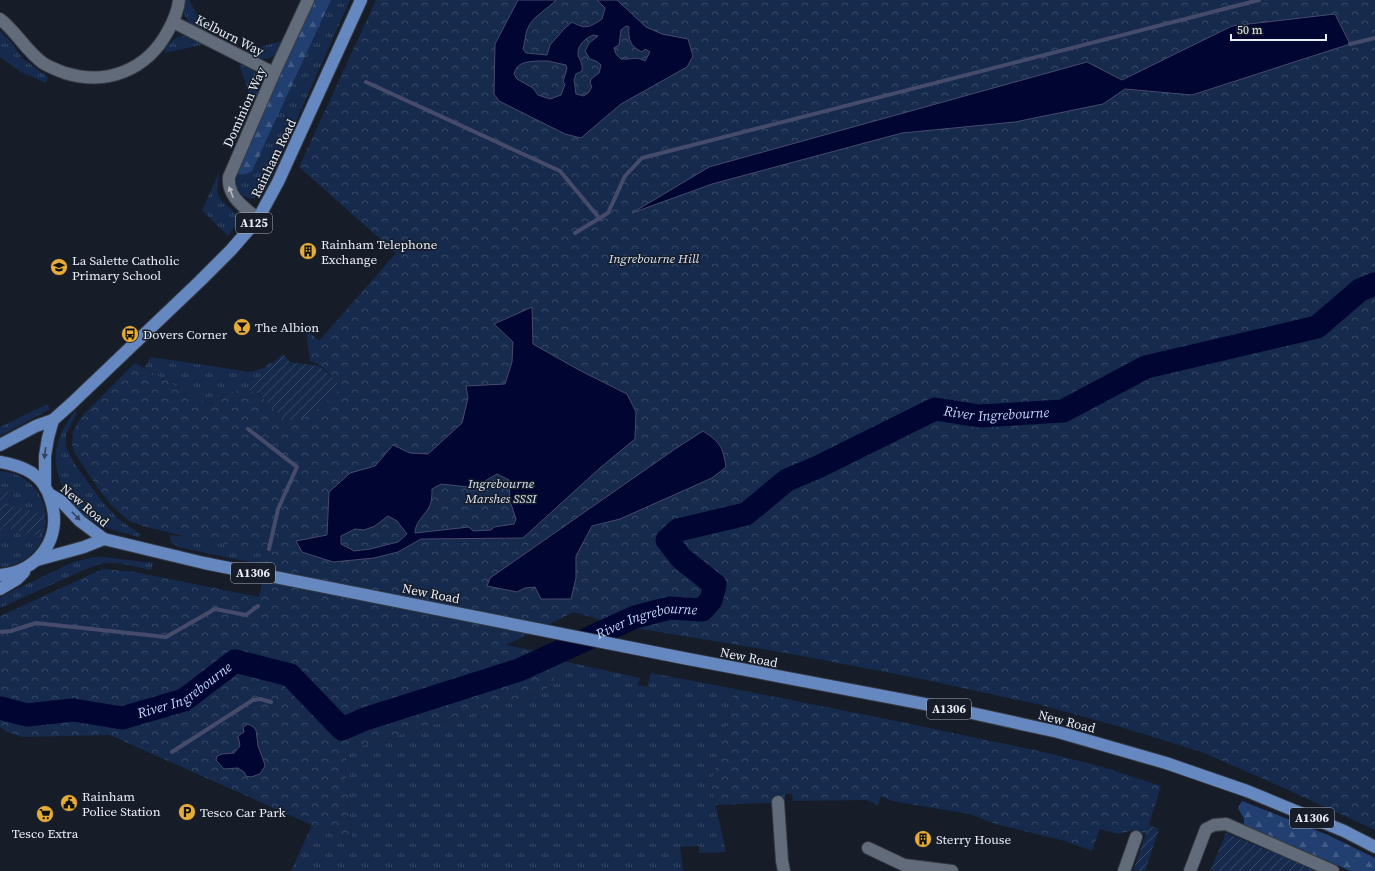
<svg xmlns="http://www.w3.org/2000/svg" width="1375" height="871" viewBox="0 0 1375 871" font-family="'Source Serif 4',serif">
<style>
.grass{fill:url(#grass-tufts)}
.forest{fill:url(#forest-firs)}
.park{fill:url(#park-crowns)}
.garden{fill:url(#garden-furrows)}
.water{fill:#000531;stroke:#464b6c;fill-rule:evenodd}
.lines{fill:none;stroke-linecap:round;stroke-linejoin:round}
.stream{stroke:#464b6c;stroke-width:4}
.river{stroke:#000531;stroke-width:23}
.minor-casing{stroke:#353a43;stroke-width:14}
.major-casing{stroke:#353a43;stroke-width:14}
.minor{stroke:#626b79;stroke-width:12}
.major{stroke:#6688c1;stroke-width:12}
.oneway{fill:#b2b9c4}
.oneway2{fill:#32425e}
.labels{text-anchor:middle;stroke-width:3;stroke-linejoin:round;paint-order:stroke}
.shield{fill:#161d29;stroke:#a9afb8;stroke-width:1}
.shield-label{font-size:12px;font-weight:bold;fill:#e8edf6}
.street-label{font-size:13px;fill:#e8edf6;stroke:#161d29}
.poi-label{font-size:13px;fill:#e8edf6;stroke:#161d29;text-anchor:start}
.park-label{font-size:13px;font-style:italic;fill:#d7e1f1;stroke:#161d29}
.water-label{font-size:14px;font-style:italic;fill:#c0d4f3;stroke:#161d29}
</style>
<defs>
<pattern id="grass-tufts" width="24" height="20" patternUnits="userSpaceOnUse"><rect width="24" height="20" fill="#152a4c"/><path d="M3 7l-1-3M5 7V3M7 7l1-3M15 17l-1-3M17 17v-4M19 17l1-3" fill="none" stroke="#374966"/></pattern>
<pattern id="forest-firs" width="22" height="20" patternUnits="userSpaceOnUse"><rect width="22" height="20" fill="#213f70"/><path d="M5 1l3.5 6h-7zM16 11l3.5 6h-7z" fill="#415b85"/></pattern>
<pattern id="park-crowns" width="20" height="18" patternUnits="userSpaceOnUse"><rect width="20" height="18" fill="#152a4c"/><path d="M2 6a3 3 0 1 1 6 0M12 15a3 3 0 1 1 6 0" fill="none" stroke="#374966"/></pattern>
<pattern id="garden-furrows" width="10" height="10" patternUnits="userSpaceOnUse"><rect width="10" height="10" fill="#152a4c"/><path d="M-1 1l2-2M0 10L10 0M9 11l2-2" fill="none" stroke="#374966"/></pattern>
</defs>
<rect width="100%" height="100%" fill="#161d29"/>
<g class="grass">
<path d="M 184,0 L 189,0 L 207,33 C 191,25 181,21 184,0 Z"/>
<path d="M 313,0 L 350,0 L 267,187 C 264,191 261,196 255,198 C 246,201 236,191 235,182 C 235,179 235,176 235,172 Z"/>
<polygon points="0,31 13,44 22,58 48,77 46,83 21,72 0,57"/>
<polygon points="184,36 205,44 165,53 164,48 177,37"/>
<path d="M 285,40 C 273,62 266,63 243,52 Z"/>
<path d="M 239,64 C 243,66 250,68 254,71 C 265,80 257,95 253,105 Z"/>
<path d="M 219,173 C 219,179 217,187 218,193 C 221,205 236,208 239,221 L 228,236 L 202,210 Z"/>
<path d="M 151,357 L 250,372 L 264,368 L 271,362 L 273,364 L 249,390 C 234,388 221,398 208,404 L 144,368 Z"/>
<polygon points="47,404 50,409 0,436 0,427"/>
<path d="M 75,411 L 77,413 L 66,434 L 66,447 L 74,463 L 101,500 L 117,518 L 140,534 L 139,537 C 125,533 109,530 96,523 C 88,519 79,513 74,506 C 62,491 52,465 57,446 C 60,432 67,422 75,411 Z"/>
<path d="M 0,471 C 61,476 61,563 0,567 Z"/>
<polygon points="170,535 197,538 563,609 447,600 263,565 178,547 171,542"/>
<polygon points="94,557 103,557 153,563 151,570 118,563 103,563 86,569 0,608 0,597 73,562"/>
<polygon points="567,662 640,678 638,685 647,687 651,673 735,689 711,784 726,852 699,853 699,846 680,847 683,871 291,871 312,825 352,840 345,764 348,750 544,692"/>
</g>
<g class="forest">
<path d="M 313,0 L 331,0 L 252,171 C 245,175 242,176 235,172 Z"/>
<polygon points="1242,801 1328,835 1375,858 1375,871 1351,871 1244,825 1244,819 1238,808"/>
</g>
<g class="park">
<path d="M 376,0 L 1375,0 L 1375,830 L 1286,789 L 1202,752 L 1121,727 L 1041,705 L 922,679 L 786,653 L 617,625 L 574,612 L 506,645 L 532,650 L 567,662 L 544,692 L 348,750 L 345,764 L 352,840 L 312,825 L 110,735 L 23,737 L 7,732 L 0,727 L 0,616 L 103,569 L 135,572 L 259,597 L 268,552 L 184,536 L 143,526 L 129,521 L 111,505 L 98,488 L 74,452 L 72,443 L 73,431 L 82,416 L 135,363 L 208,404 C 230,393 245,380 266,401 C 273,407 279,415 287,420 L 340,389 C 335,379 321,363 310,361 L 306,329 L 319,341 L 396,253 L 299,167 Z"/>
<polygon points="735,689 901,722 1048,753 1106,768 1161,786 1146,834 1134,830 1118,834 1100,829 1092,851 1065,841 996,824 970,814 892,801 881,796 878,805 866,800 793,801 792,794 785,794 785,802 716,805 711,784"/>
</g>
<g class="garden">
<path d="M 283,354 L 290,362 L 319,366 L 335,380 L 340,389 C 327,401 302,429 282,417 L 259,394 L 249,390 L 276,360 Z"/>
<polygon points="0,490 9,492 6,505 44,514 39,536 2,527 0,532"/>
<polygon points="1149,825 1159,829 1145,871 1133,871"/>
<polygon points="1226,833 1317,871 1210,871"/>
</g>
<g class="water">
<path d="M 518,0 L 556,0 C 547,10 532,16 527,30 C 525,36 525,43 523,49 L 526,53 L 547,55 L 550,45 L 564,29 L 572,22 C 586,30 590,27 602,19 L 605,8 L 597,0 L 617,0 L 646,27 L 662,34 L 688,39 L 693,56 L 687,67 L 621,104 L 581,138 L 565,134 L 499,101 L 494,94 L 495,44 ZM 626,26 L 629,27 C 628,40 630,46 642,52 L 645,49 L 650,52 L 645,61 C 637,56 630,60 621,59 L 616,54 L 614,48 L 619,45 L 621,30 ZM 593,35 L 598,36 L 589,43 L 585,51 L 590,59 L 596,61 L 601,65 L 599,73 L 591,79 L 590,84 L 592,86 L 589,92 L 584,96 L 576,94 L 574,80 L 576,74 L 582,71 C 583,63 580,61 578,55 C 577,45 586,38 593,35 ZM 537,61 L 548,61 L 566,65 L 567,68 L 563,82 L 565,84 L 561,95 L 550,99 L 538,95 L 533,88 L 517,79 L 514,74 C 517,62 526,62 537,61 Z"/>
<polygon points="1335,14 1350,44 1192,95 1125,89 1103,104 1015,122 902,133 712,184 632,213 709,167 1087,62 1122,80 1232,26"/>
<path d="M 532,307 L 533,344 L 579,370 L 627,394 L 636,412 L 635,439 L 600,468 L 523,538 L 421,539 L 398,552 L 374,558 L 333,562 L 302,552 L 296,541 L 327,535 L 329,492 L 350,473 L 375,466 L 393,445 L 410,453 L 428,454 L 462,423 L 468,398 L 466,386 L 505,384 L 512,362 L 513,342 L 494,324 ZM 497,474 L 509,480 L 510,501 L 516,519 L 514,524 L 494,527 L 491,530 L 473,531 L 469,527 L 415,533 C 415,521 426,515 430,505 C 432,500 432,494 432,489 L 441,484 L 468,487 L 470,491 C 476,490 483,489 485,481 ZM 388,516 L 397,521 L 407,534 L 398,542 L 370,549 L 354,551 L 341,544 L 341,536 L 355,529 L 364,530 L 375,526 Z"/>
<path d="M 703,431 C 720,442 723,447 726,467 L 712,478 L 620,519 L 592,526 L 576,556 L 576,578 L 571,599 L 541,599 L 535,587 L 525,588 L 517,592 L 487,586 L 490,578 L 675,449 Z"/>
<polygon points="248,724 252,726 256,730 258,746 264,762 265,766 260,774 251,777 246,776 244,772 238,768 224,769 216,760 217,756 222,754 234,753 240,746 238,736 244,732 243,727"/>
</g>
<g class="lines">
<g class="stream">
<polyline points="1350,44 1375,38"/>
<polyline points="366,82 560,171 600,219"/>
<polyline points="575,233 608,213 625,176 642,158 1259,0"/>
<polyline points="248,429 297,467 278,509 269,549"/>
<polyline points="0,632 11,631 36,623 166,637 215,609 246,615 258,606"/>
<polyline points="172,752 253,700 260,699 271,702"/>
</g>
<path class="river" id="s1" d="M 0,708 L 27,715 L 73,710 L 122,718 L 184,700 L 235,661 L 290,675 L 342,729 L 365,719 L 519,670 L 635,617 L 670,608 L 702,610 L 711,600 L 715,585 L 681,558 L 667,540 L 678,530 L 746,514 L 787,480 L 818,467 L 935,409 L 980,416 L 1063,411 L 1146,367 L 1317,327 L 1360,290 L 1375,284"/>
<g class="minor-casing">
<g id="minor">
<path d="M 0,19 C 16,31 26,51 43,63 C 49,67 57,70 65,73 C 107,86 147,70 168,31 C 173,22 178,11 179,0"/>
<polyline points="173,22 274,73"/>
<path d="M 258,219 C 244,207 227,197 229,177 L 274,73 L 308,0"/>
<polyline points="778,802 782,861 784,871"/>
<polyline points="868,848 904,865 952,871"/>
<polyline points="1124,871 1136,837"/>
<polyline points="1190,871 1206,829 1214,825 1226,824 1333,871"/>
</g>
</g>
<g class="major-casing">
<g id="major">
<polyline points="0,445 36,426 53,420 71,404 200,281 231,250 258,219 278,182 361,0"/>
<path d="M 0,462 C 12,464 22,467 32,473 C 41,479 48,490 51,501 C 63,538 38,572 0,575"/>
<polyline points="45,487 45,456 48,438 53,420"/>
<polyline points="49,494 61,501 80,521 104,539 204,563 683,658 967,712 1058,732 1166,763 1247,791 1344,831 1375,847"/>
<polyline points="37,560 84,547 104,539"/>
<polyline points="0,589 17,579 24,572"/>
</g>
</g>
<use href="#minor" class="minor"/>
<use href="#major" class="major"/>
</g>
<defs><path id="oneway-solid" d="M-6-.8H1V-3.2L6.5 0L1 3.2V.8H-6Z"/></defs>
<use class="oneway" href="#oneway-solid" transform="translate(231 192) rotate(-111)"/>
<g class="oneway2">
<use href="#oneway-solid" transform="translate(45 453) rotate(97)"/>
<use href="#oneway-solid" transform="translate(76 516) rotate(46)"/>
</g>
<defs>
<g id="building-disc" transform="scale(0.9)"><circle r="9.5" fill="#e7ac37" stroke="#161d29"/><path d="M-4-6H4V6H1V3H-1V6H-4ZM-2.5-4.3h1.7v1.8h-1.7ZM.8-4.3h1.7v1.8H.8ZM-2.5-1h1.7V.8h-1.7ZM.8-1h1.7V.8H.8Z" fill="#111"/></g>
<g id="school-disc" transform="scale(0.9)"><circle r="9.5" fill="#e7ac37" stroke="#161d29"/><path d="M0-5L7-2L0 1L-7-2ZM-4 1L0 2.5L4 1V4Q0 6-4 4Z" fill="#111"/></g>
<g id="bar-disc" transform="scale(0.9)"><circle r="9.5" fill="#e7ac37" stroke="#161d29"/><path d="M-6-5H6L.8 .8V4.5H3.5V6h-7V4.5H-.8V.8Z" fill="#111"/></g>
<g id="bus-disc" transform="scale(0.9)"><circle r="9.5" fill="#e7ac37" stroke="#161d29"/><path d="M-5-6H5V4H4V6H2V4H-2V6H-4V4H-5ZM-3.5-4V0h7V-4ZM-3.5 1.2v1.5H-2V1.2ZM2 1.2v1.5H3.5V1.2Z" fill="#111"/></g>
<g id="civic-disc" transform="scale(0.9)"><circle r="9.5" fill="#e7ac37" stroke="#161d29"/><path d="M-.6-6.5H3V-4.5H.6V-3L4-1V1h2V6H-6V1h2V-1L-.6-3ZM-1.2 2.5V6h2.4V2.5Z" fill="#111"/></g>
<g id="parking-disc" transform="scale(0.9)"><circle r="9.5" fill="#e7ac37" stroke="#161d29"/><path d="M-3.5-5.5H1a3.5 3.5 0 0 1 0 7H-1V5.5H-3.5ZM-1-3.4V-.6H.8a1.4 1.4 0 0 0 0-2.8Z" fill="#111"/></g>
<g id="supermarket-disc" transform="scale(0.9)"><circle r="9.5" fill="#e7ac37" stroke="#161d29"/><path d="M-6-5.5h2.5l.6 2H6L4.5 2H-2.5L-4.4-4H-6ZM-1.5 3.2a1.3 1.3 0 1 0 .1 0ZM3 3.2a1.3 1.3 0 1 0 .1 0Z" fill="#111"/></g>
</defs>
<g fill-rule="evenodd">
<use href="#building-disc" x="308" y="251"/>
<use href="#school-disc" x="59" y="267"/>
<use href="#bar-disc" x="242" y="327"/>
<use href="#bus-disc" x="130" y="334"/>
<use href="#civic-disc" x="69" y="803"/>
<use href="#parking-disc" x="187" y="812"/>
<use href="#supermarket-disc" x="45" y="814"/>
<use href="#building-disc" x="923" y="839"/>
</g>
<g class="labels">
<g class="shield">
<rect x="236" y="213" width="36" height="20" rx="3"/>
<rect x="231" y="563" width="44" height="20" rx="3"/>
<rect x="927" y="699" width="44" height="20" rx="3"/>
<rect x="1290" y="808" width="44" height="20" rx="3"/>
</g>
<g class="shield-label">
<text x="254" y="227">A125</text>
<text x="253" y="577">A1306</text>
<text x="949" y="713">A1306</text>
<text x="1312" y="822">A1306</text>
</g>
<g class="street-label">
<text transform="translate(230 35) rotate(27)" y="5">Kelburn Way</text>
<text transform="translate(244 107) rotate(-66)" y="5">Dominion Way</text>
<text transform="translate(273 158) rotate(-64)" y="5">Rainham Road</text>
<text transform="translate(85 505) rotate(40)" y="5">New Road</text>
<text transform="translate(431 593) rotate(11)" y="5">New Road</text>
<text transform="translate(749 657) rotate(11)" y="5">New Road</text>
<text transform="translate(1067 721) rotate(14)" y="5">New Road</text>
</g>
<g class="poi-label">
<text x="321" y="249">Rainham Telephone<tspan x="321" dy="15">Exchange</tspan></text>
<text x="72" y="265">La Salette Catholic<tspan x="72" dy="15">Primary School</tspan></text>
<text x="255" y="332">The Albion</text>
<text x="143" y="339">Dovers Corner</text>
<text x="82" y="801">Rainham<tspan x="82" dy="15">Police Station</tspan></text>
<text x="200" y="817">Tesco Car Park</text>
<text x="45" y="838" text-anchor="middle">Tesco Extra</text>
<text x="936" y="844">Sterry House</text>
</g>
<g class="park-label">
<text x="654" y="263">Ingrebourne Hill</text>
<text x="501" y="488">Ingrebourne<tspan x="501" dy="15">Marshes SSSI</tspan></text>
</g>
<g class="water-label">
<text dy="5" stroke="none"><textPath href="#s1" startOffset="1226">River Ingrebourne</textPath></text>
<text dy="5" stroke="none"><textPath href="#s1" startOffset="709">River Ingrebourne</textPath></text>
<text dy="5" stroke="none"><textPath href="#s1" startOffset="193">River Ingrebourne</textPath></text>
</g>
</g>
<path d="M1231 34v6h95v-6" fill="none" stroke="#e8edf6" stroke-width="2"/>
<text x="1237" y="34" font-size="12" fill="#e8edf6" stroke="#161d29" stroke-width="3" paint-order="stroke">50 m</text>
</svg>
